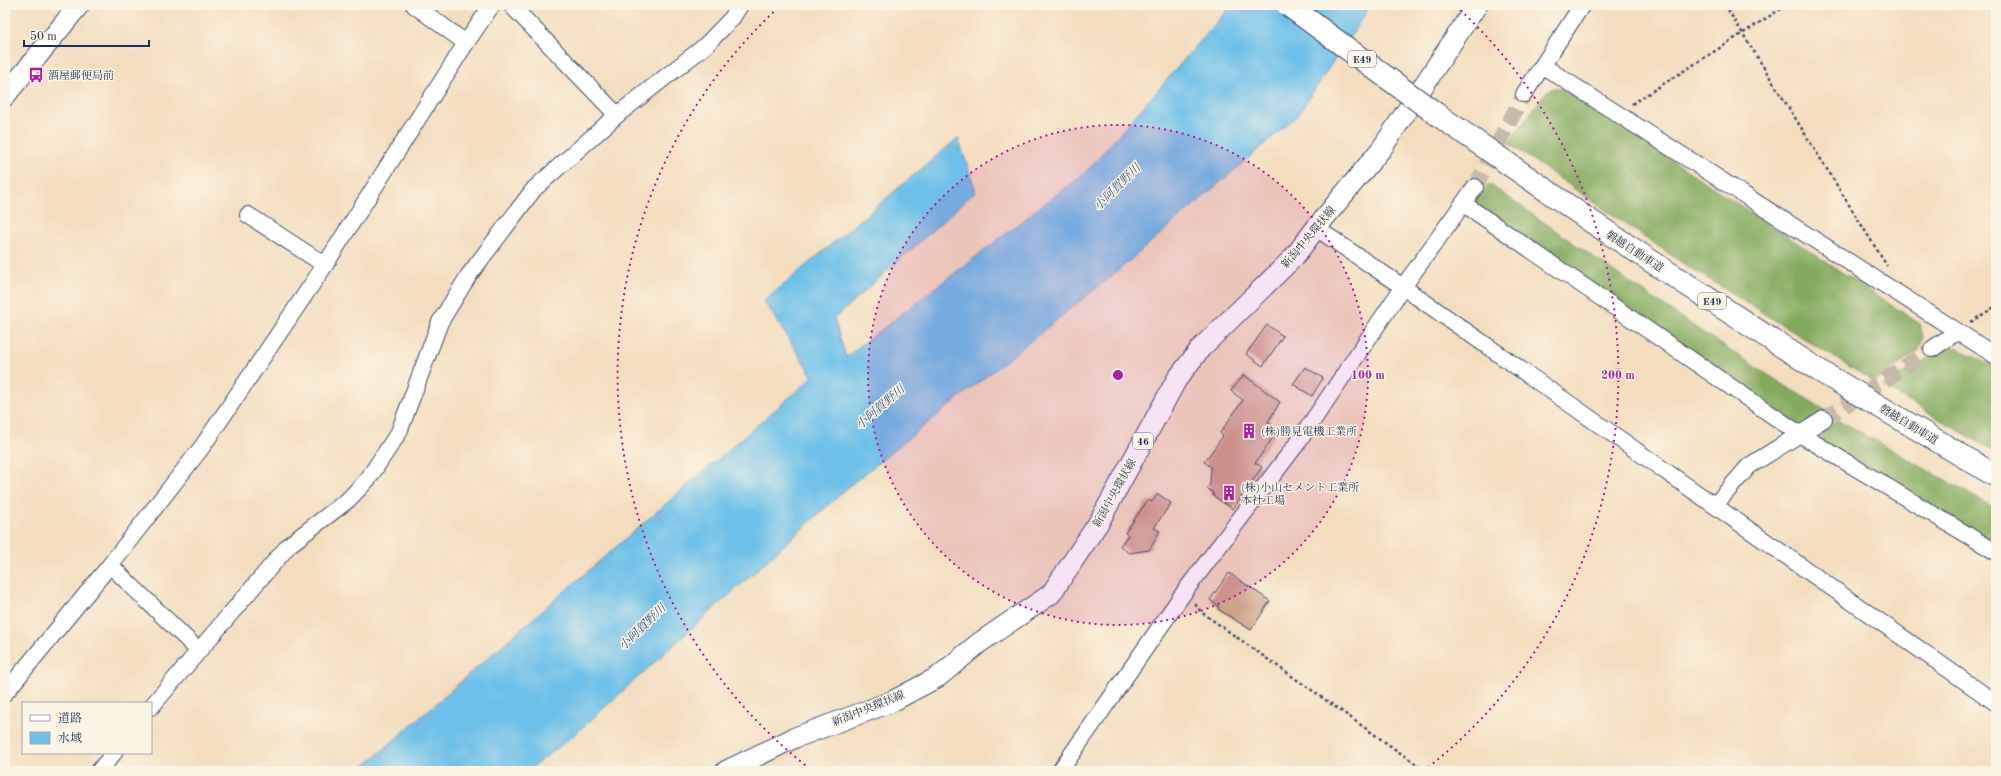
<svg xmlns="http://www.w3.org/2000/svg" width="2001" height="776" viewBox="0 0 2001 776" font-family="'Old Standard TT','Noto Serif JP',serif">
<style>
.forest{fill:#84aa5f;stroke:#506c5e}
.water{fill:#6dc0e9;stroke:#4478a4}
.building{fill:#cfa28b}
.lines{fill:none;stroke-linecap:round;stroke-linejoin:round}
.minor-tunnel{stroke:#c8baab;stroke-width:16;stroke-dasharray:16 8;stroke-linecap:butt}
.minor-casing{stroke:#3b496c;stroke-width:18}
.major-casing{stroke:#3b496c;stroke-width:22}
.highway-casing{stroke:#3b496c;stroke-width:24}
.path{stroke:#3b496c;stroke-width:2.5;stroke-dasharray:3 3;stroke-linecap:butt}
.minor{stroke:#fff;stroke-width:16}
.major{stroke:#fff;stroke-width:20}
.highway{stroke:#fff;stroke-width:22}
.highway-bridge-casing{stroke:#3b496c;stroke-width:24;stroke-linecap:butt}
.highway-bridge{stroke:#fff;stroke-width:22}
.ring{fill:none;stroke:#b5179e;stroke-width:2;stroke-dasharray:2 4}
.labels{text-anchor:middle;stroke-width:3;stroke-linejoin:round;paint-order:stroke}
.shield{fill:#fcf5e5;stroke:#5e6a86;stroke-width:1}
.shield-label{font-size:10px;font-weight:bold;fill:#1b2f5e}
.poi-label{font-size:11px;fill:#1b2f5e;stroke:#fcf5e5;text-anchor:start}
.street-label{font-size:11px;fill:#1b2f5e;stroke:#fcf5e5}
.water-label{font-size:12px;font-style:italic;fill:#345a88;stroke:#fcf5e5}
.centre{fill:#b5179e;stroke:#fcf5e5;stroke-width:2}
.ring-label{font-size:12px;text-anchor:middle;font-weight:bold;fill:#b5179e;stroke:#fcf5e5;stroke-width:3;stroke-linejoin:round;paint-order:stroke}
</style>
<rect width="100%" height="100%" fill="#fcf5e5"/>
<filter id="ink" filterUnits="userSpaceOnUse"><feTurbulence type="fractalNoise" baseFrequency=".025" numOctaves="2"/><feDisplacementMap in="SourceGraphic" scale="8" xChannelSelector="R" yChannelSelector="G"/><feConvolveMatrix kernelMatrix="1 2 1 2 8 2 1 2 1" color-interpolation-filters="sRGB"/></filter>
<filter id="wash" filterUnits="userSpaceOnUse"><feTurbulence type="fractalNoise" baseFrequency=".012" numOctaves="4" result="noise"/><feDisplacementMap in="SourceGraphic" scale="16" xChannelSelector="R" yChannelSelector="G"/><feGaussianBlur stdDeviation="0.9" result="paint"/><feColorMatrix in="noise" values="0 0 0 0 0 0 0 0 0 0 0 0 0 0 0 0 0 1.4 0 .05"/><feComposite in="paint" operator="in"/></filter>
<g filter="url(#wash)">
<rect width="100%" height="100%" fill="#f3ddbe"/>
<g class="forest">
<polygon points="1554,88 1564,89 1920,324 1923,337 1918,352 1874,382 1681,262 1508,143 1547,91"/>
<path d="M 1489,184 C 1600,261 1709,341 1825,410 L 1797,429 L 1474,203 Z"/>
<polygon points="1950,345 1996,367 1996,452 1882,386"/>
<polygon points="1837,419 1996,509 1996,545 1807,434"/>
</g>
<polygon class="water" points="1232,5 1371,5 1297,116 1114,274 853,483 573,736 527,771 351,771 368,763 522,628 813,377 764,301 958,138 976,191 834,319 846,357 1088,170"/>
<g id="blocks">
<g class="building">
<polygon points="1267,325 1283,336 1263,366 1246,354"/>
<polygon points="1305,367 1323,378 1312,396 1293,384"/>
<polygon points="1244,375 1280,402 1268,422 1279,429 1255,463 1262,467 1233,509 1212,495 1214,494 1207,488 1210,485 1211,467 1204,462 1223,436 1220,433 1243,400 1231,391"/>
<polygon points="1158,494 1171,503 1154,528 1160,531 1149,550 1129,553 1120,546 1128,535 1125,533 1148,500 1152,502"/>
<polygon points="1229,573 1270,601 1251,630 1218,609 1219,607 1210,600"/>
</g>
</g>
</g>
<g filter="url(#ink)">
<use href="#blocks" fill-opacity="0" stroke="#3b496c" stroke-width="1"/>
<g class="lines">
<g class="minor-tunnel">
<polyline points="1475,187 1524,94"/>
<polyline points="1824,419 1932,349"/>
</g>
<g class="minor-casing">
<g id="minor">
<polyline points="414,5 466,43"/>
<polyline points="511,5 617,115"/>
<polyline points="1543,66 1996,356"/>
<polyline points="1524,94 1582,5"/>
<polyline points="1464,204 1801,435 1996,552"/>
<polyline points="248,215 325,265"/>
<polyline points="1316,228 1403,287 1996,703"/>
<polyline points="1932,349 1957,332"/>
<polyline points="1715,505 1749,466 1824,419"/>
<polyline points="110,565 198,650"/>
<polyline points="5,693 110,565 202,447 325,265 466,43 492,5"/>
<polyline points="151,707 289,545 348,500 368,479 399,432 440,322 469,275 534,189 617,115 705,46 732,18 740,5"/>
<polyline points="99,771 114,753"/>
<polyline points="1060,771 1185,591 1299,441 1403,287 1475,187"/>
</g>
</g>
<g class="major-casing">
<g id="major">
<polyline points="5,96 79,5"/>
<polyline points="726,771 794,738 891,702 938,677 979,643 1051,594 1099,522 1177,379 1201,348 1294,257 1316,228 1382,148 1477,5"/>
</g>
</g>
<g class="highway-casing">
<polyline id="highway" points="1435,113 1589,220 1663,269 1820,371 1996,476"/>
</g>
<g class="path">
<polyline points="1725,5 1887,266"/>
<polyline points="1632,104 1787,5"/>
<polyline points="1971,322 1996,306"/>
<polyline points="1195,604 1201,612 1426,771"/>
</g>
<use href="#minor" class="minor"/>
<use href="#major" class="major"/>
<use href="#highway" class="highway"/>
<g class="highway-bridge-casing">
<polyline id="highway-bridge" points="1288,5 1435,113"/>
</g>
<use href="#highway-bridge" class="highway-bridge"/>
</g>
</g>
<circle cx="1118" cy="375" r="250" fill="#b5179e" fill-opacity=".12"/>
<g class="ring">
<circle cx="1118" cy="375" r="250"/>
<path d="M810 769A500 500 0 0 1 780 6M1456 6A500 500 0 0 1 1426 769"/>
</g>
<defs>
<g id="bus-bare" transform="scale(1.2)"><path d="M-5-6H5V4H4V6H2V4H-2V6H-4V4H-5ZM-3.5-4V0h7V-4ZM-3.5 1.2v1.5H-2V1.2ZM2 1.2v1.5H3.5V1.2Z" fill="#b5179e" stroke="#fcf5e5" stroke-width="2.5" paint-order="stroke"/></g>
<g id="building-bare" transform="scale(1.2)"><path d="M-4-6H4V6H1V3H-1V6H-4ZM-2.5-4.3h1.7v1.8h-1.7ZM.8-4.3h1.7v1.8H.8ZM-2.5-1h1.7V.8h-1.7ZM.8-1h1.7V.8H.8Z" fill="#b5179e" stroke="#fcf5e5" stroke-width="2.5" paint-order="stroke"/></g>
</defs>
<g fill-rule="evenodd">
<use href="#bus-bare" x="36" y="75"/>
<use href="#building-bare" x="1249" y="431"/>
<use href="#building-bare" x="1229" y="493"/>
</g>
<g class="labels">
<g class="shield">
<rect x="1348" y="51" width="28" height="16" rx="3"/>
<rect x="1698" y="293" width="28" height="16" rx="3"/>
<rect x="1133" y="433" width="20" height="16" rx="3"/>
</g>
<g class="shield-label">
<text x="1362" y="63">E49</text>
<text x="1712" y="305">E49</text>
<text x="1143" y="445">46</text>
</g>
<g class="poi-label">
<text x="48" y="79">酒屋郵便局前</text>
<text x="1261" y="435">(株)勝見電機工業所</text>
<text x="1241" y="491">(株)小山セメント工業所<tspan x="1241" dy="13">本社工場</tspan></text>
</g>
<g class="street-label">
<text transform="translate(1308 237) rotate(-50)" y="4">新潟中央環状線</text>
<text transform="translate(1635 251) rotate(33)" y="4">磐越自動車道</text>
<text transform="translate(1909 424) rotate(31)" y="4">磐越自動車道</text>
<text transform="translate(1114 493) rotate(-61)" y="4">新潟中央環状線</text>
<text transform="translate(868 708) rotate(-22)" y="4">新潟中央環状線</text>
</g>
<g class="water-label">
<text transform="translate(1117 187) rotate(-45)" y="4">小阿賀野川</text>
<text transform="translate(880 407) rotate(-41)" y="4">小阿賀野川</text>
<text transform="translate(642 627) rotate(-44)" y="4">小阿賀野川</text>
</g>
</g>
<circle cx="1118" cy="375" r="6" class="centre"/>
<g class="ring-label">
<text x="1368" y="379">100 m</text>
<text x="1618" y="379">200 m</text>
</g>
<rect width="2001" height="776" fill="none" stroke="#fcf5e5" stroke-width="20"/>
<rect x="22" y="702" width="130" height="52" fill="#fcf5e5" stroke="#a2a6af"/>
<rect x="30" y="715" width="20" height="6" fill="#ffffff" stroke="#a2a6af"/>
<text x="58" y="722" font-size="12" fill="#1b2f5e">道路</text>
<rect x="30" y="732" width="20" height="12" fill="#6dc0e9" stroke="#a2a6af"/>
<text x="58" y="742" font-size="12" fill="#1b2f5e">水域</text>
<path d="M24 40v6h125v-6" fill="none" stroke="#1b2f5e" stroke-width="2"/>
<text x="30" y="40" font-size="12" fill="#1b2f5e" stroke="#fcf5e5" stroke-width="3" paint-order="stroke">50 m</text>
</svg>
